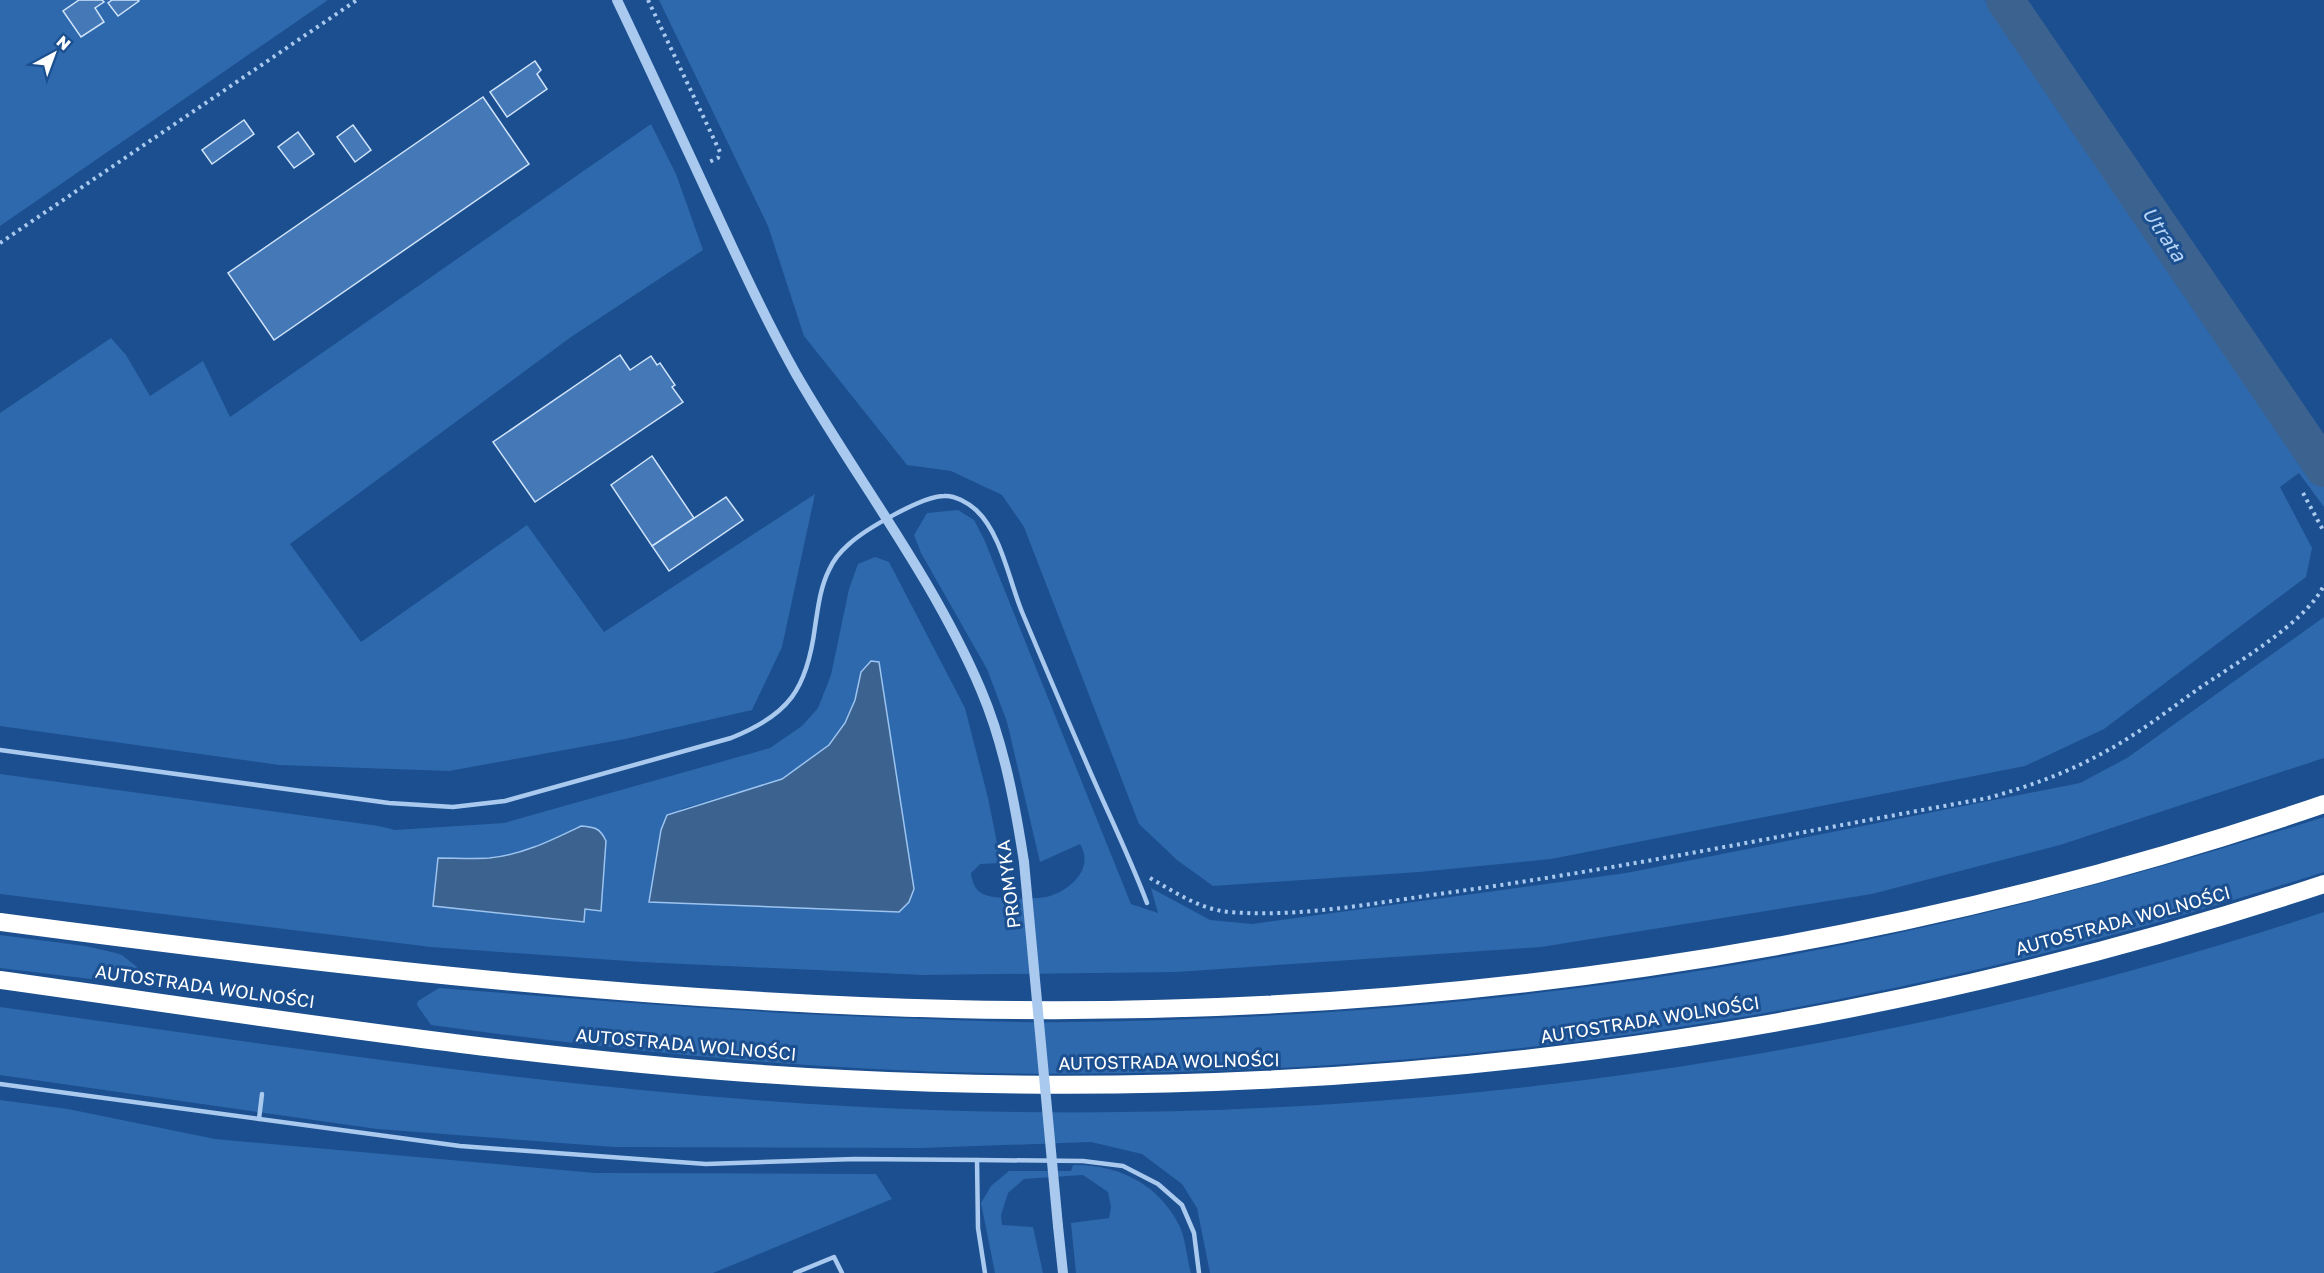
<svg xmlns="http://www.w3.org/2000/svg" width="2324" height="1273" viewBox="0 0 2324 1273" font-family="'Golos Text',sans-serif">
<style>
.green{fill:#2e69ad;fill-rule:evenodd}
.water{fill:#3c6290;stroke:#9cc4f0;stroke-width:1.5}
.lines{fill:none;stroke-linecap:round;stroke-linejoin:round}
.river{stroke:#3c6290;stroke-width:38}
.building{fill:#4478b7;stroke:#cfe3fa;stroke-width:1.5}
.path{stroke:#a9c9ee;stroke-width:4;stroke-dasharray:3 4.5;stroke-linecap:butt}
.service{stroke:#a9c9ee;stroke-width:4.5}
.tertiary{stroke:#a9c9ee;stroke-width:10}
.motorway{stroke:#fff;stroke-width:18}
.tertiary-bridge{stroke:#a9c9ee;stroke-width:10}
.labels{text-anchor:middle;stroke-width:6;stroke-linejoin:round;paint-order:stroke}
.street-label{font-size:18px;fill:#fff;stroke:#1b4f8f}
.water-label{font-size:20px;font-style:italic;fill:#b5d3f5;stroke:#1b4f8f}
</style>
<rect width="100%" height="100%" fill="#1b4f8f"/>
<g class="green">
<polygon points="0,0 328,0 0,226"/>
<polygon points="659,0 1985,0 2324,481 2324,507 2299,473 2280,487 2312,548 2306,577 2104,729 2025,766 1551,859 1419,872 1213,886 1177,860 1139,824 1024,527 1002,495 951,471 907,465 804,336 768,226"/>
<polygon points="651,124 676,174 703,250 571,337 290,544 361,642 527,525 604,632 815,494 782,647 752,710 625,739 449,771 279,765 0,726 0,413 111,338 126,355 150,396 203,361 230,417"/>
<path d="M 958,510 L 974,520 L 984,539 L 1131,904 L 1158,913 L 1151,888 L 1210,920 L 1252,924 L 1626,873 L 2080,783 L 2127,758 L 2324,617 L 2324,758 L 2060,845 L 1872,894 L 1541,947 L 1176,972 L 923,975 L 641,962 L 431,947 L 0,894 L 0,774 L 379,826 L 395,830 L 504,823 L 770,748 L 802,726 L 818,708 L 831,675 L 849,589 L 858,564 L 875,557 L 889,562 L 965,708 L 988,798 L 1001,863 L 980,864 L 971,873 C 972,881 974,888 981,893 C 991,900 1038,900 1050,896 C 1073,889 1094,867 1080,844 L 1040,862 L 1007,722 L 987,669 L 921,553 L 914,535 L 927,513 ZM 861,672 L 899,911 L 681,809 L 782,779 L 829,745 L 845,723 L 855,700 ZM 581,826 L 601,910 L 585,909 L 584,921 L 439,858 C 456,858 474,859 491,857 C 523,854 552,840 581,826 Z"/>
<path d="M 2324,817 L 2324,872 C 2220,905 2115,936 2009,962 C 1676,1043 1330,1079 987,1073 C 801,1070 615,1050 431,1025 L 417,1005 L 418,1001 L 439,988 C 592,1000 745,1013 898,1018 C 956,1020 1013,1023 1071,1022 C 1301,1019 1531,1001 1758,961 C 1950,927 2138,876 2324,817 Z"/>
<path d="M 2324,912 L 2324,1273 L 1210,1273 L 1197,1208 L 1182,1184 L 1142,1154 L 1091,1142 L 921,1148 L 614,1147 L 377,1129 L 0,1075 L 0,1007 C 281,1046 562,1090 845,1106 C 1344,1134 1849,1070 2324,912 Z"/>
<polygon points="0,935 85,946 116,953 122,955 137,967 137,971 124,979 91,979 0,968"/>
<polygon points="0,1100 68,1109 215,1139 596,1173 876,1174 892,1199 713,1273 0,1273"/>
<path d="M 1073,1165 C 1119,1164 1160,1185 1180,1227 C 1186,1241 1187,1259 1191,1273 L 1076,1273 L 1071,1223 L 1109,1218 L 1111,1207 L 1108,1192 L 1083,1175 L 1024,1179 L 1008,1193 L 1001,1215 L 1002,1225 L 1033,1227 L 1043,1273 L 995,1273 L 981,1203 L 991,1186 L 1009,1171 L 1071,1171 Z"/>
</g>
<g class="water">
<polygon points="871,661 879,662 914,889 909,902 899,912 649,902 661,830 667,815 782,779 829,745 845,723 855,700 861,672"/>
<path d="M 581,826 C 595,827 600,828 606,841 L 601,911 L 585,909 L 584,922 L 433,906 L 438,858 C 455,858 473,859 489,858 C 522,855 552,840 581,826 Z"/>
</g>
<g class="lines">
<polyline class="river" points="2005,0 2324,468"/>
</g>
<g class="building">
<polygon points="79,0 102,0 104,2 95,8 104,22 81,37 63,11"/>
<polygon points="112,0 138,0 139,1 118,16 108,3"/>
<polygon points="535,61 541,70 537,74 547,89 507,117 490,92"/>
<polygon points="483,97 529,164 274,340 228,273"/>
<polygon points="244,120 254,134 212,164 202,150"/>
<polygon points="353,125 371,150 355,162 337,137"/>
<polygon points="298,132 314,154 294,168 278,147"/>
<polygon points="620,355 630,370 651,356 657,365 660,363 675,385 672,387 683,402 535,502 493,442"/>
<polygon points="652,456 694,518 652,546 611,485"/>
<polygon points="726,497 743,520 669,571 652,546"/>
</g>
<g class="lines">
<g class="path">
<polyline points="648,0 720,152 718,158 709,162"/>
<polyline points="0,243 357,0"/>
<polyline points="2303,493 2324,532"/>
<path d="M 1150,878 C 1175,892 1199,909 1229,912 C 1304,918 1379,902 1453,892 C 1632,867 1810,830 1988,798 C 2027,787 2064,774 2099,755 C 2134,737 2166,712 2198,689 C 2233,665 2307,622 2324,585"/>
</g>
<g class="service">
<path d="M 0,750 L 389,803 L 453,807 L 505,801 L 731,738 C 789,715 807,689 815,627 C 818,608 820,588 829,570 C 833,561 840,552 848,545 C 864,530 922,496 944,496 C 955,495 968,503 976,510 C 1001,533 1009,580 1022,612 C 1043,662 1064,712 1086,762 C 1106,809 1129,855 1147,903"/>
<polyline points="0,1084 460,1146 706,1164 855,1159 977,1160 1083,1161 1123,1166 1158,1184 1182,1205 1194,1233 1199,1273"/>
<polyline points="259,1119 262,1094"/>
<polyline points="977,1160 978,1228 985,1273"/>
<polyline points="795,1273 834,1257 842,1273"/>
</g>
<g class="tertiary">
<path d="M 617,0 C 651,71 684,143 717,214 C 742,268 767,322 796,374 C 857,480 933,577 981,690 C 1004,744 1015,804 1024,862"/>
<polyline points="1058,1226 1063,1273"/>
</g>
<g class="motorway">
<path d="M 0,922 C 316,964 633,1001 952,1009 C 1416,1020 1885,955 2324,804"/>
<path d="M 0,980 C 280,1019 562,1065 845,1079 C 1345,1105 1848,1042 2324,884"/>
</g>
<polyline class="tertiary-bridge" points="1024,862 1058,1226"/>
</g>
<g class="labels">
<g class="street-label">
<text transform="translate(1009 884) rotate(-97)" y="6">PROMYKA</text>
<text transform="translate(2123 921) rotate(-15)" y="6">AUTOSTRADA WOLNOŚCI</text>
<text transform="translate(205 987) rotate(8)" y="6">AUTOSTRADA WOLNOŚCI</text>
<text transform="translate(1650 1020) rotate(-9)" y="6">AUTOSTRADA WOLNOŚCI</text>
<text transform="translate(686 1045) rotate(5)" y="6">AUTOSTRADA WOLNOŚCI</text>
<text transform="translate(1169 1062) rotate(-1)" y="6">AUTOSTRADA WOLNOŚCI</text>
</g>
<g class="water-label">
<text transform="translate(2164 234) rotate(56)" y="7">Utrata</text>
</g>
</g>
<g transform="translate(54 54) rotate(41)" stroke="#1b4f8f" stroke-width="4.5" paint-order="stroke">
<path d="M0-4.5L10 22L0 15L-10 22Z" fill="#ffffff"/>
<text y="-9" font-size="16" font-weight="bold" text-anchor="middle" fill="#ffffff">N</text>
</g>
</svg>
